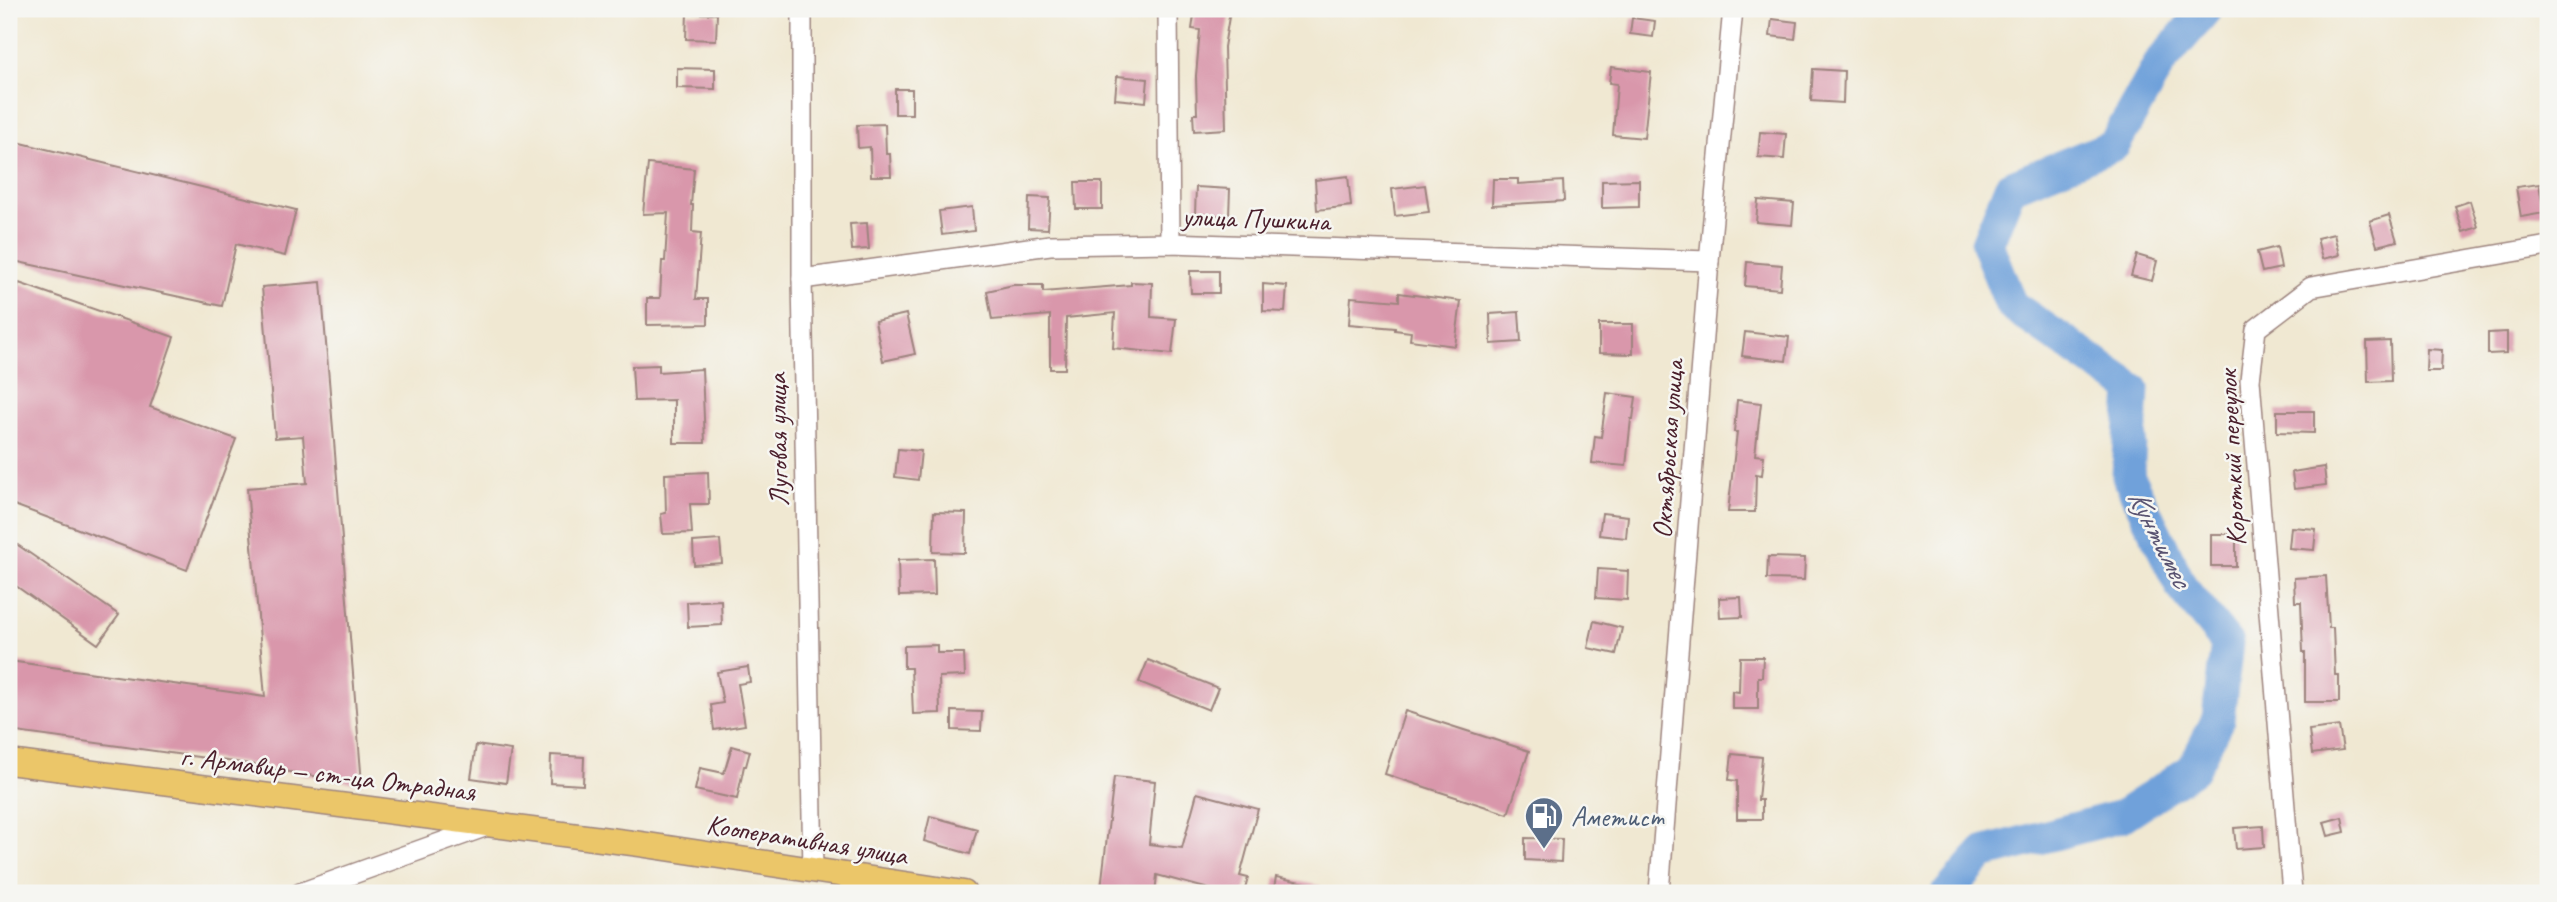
<svg xmlns="http://www.w3.org/2000/svg" width="2557" height="902" viewBox="0 0 2557 902" font-family="Caveat,sans-serif">
<style>
.lines{fill:none;stroke-linecap:round;stroke-linejoin:round}
.river{stroke:#70a1da;stroke-width:33}
.building{fill:#d997ab}
.minor-casing{stroke:#9d847e;stroke-width:22}
.major-casing{stroke:#9d847e;stroke-width:27}
.minor{stroke:#fff;stroke-width:19}
.major{stroke:#ebc669;stroke-width:24}
.labels{text-anchor:middle;stroke-width:5;stroke-linejoin:round;paint-order:stroke}
.street-label{font-size:28px;fill:#4a1f2b;stroke:#f6f6f2}
.service-label{font-size:28px;fill:#4e5e75;stroke:#f6f6f2;text-anchor:start}
.water-label{font-size:30px;font-style:italic;fill:#595371;stroke:#f6f6f2}
</style>
<rect width="100%" height="100%" fill="#f6f6f2"/>
<filter id="ink" filterUnits="userSpaceOnUse"><feTurbulence type="fractalNoise" baseFrequency=".0143" numOctaves="2"/><feDisplacementMap in="SourceGraphic" scale="14" xChannelSelector="R" yChannelSelector="G"/><feConvolveMatrix kernelMatrix="1 2 1 2 8 2 1 2 1" color-interpolation-filters="sRGB"/></filter>
<filter id="wash" filterUnits="userSpaceOnUse"><feTurbulence type="fractalNoise" baseFrequency=".00686" numOctaves="4" result="noise"/><feDisplacementMap in="SourceGraphic" scale="28" xChannelSelector="R" yChannelSelector="G"/><feGaussianBlur stdDeviation="1.57" result="paint"/><feColorMatrix in="noise" values="0 0 0 0 0 0 0 0 0 0 0 0 0 0 0 0 0 1.4 0 .05"/><feComposite in="paint" operator="in"/></filter>
<g filter="url(#wash)">
<rect width="100%" height="100%" fill="#f0e8d2"/>
<g class="lines">
<polyline class="river" points="1948,893 1983,853 2122,816 2193,769 2218,719 2227,643 2181,586 2128,476 2133,389 2011,305 1987,244 2010,187 2114,145 2160,63 2206,9"/>
</g>
<g id="blocks">
<g class="building">
<polygon points="1195,9 1230,11 1224,47 1226,129 1194,131 1193,114 1197,114 1196,76 1200,30 1192,29"/>
<polygon points="687,13 717,14 716,40 686,39"/>
<polygon points="1632,18 1655,21 1653,37 1630,34"/>
<polygon points="1772,19 1797,22 1795,39 1770,36"/>
<polygon points="1611,67 1651,72 1644,138 1613,135 1617,84 1609,83"/>
<polygon points="677,68 715,69 715,89 677,88"/>
<polygon points="1813,69 1844,71 1843,103 1811,101"/>
<polygon points="1117,76 1148,79 1146,102 1115,99"/>
<rect x="895" y="89" width="17" height="25"/>
<polygon points="885,124 886,154 890,154 891,176 871,176 870,147 858,148 857,125"/>
<polygon points="1760,132 1786,134 1784,159 1758,157"/>
<polygon points="9,140 296,210 285,256 236,244 222,306 9,260"/>
<polygon points="648,164 694,169 691,205 693,205 692,232 701,233 696,299 708,299 708,324 647,325 647,298 660,298 662,261 665,261 668,213 643,214"/>
<polygon points="1348,176 1351,206 1317,210 1315,180"/>
<polygon points="1493,179 1518,179 1518,184 1563,181 1564,201 1492,205"/>
<polygon points="1639,180 1639,207 1602,208 1602,181"/>
<polygon points="1075,182 1102,182 1102,209 1076,209"/>
<polygon points="2539,184 2544,213 2521,217 2516,187"/>
<polygon points="1425,185 1429,212 1395,216 1392,189"/>
<polygon points="1196,187 1230,189 1229,216 1195,214"/>
<polygon points="1029,197 1050,198 1048,229 1028,228"/>
<polygon points="1758,200 1794,203 1792,225 1756,222"/>
<polygon points="2470,201 2478,227 2463,232 2455,206"/>
<polygon points="972,207 974,231 942,235 939,211"/>
<polygon points="2389,215 2397,241 2377,246 2370,221"/>
<polygon points="867,223 869,249 852,250 850,224"/>
<polygon points="2334,234 2339,255 2322,259 2317,238"/>
<polygon points="2277,247 2281,268 2262,272 2257,252"/>
<polygon points="2137,255 2157,261 2152,281 2131,276"/>
<polygon points="1747,262 1782,265 1780,289 1745,286"/>
<polygon points="1190,271 1219,271 1219,293 1191,293"/>
<polygon points="321,282 362,784 271,769 271,767 9,731 9,661 265,697 247,488 307,483 303,436 275,438 262,287"/>
<polygon points="1131,282 1152,283 1151,317 1176,319 1172,354 1113,348 1115,313 1066,318 1065,369 1050,369 1050,315 992,320 987,291 1013,285 1043,285 1043,292 1131,285"/>
<polygon points="19,283 174,337 150,407 236,439 187,570 9,503 9,311"/>
<polygon points="1263,284 1287,286 1285,312 1263,311"/>
<polygon points="1399,293 1461,301 1455,346 1410,340 1411,332 1395,330 1395,328 1349,324 1351,297 1399,301"/>
<polygon points="1519,312 1521,342 1491,344 1490,314"/>
<polygon points="906,314 915,354 883,361 875,321"/>
<polygon points="1599,324 1633,324 1633,354 1599,353"/>
<polygon points="1745,332 1789,337 1786,361 1742,356"/>
<polygon points="2507,332 2507,353 2488,354 2488,333"/>
<polygon points="2390,341 2391,381 2368,382 2367,342"/>
<polygon points="2427,349 2442,350 2441,371 2426,371"/>
<polygon points="659,365 659,372 702,369 705,443 674,443 674,400 634,401 632,366"/>
<polygon points="1607,393 1636,397 1633,419 1631,419 1626,466 1592,463 1595,436 1601,437"/>
<polygon points="1737,400 1761,403 1755,455 1764,456 1762,475 1756,474 1755,512 1728,512 1737,432 1734,432"/>
<polygon points="2277,411 2314,411 2314,433 2277,432"/>
<polygon points="898,449 921,451 918,480 895,477"/>
<polygon points="2324,467 2326,485 2294,489 2292,472"/>
<polygon points="708,472 709,504 690,504 692,533 663,534 661,514 666,513 665,474"/>
<polygon points="934,512 966,513 965,553 933,552"/>
<polygon points="1602,513 1628,516 1626,538 1599,535"/>
<polygon points="2291,527 2316,529 2314,550 2289,548"/>
<rect x="2211" y="534" width="25" height="32"/>
<polygon points="9,539 119,615 98,644 9,581"/>
<polygon points="720,540 722,563 694,565 693,542"/>
<polygon points="1768,557 1805,558 1804,580 1767,579"/>
<polygon points="934,559 935,595 899,596 898,560"/>
<polygon points="1598,569 1628,571 1627,600 1596,598"/>
<polygon points="2326,576 2329,628 2333,628 2335,675 2339,675 2339,702 2305,702 2305,652 2303,652 2301,602 2295,602 2294,578"/>
<polygon points="1741,597 1742,617 1720,618 1719,598"/>
<polygon points="721,600 722,625 688,627 687,602"/>
<polygon points="1594,621 1622,628 1616,654 1588,648"/>
<polygon points="937,645 937,653 964,653 965,676 939,677 940,713 913,714 911,668 904,668 904,646"/>
<polygon points="1740,657 1763,657 1762,677 1758,677 1758,709 1732,709 1732,691 1739,692"/>
<polygon points="1148,660 1218,688 1209,710 1139,682"/>
<polygon points="748,667 750,682 738,684 745,725 714,730 711,705 723,703 717,672"/>
<polygon points="952,711 982,712 981,731 952,730"/>
<polygon points="1405,711 1529,751 1508,814 1385,774"/>
<polygon points="2339,726 2343,750 2312,754 2309,730"/>
<polygon points="476,745 511,750 506,783 471,778"/>
<polygon points="732,746 750,751 746,766 744,766 737,799 695,790 700,768 724,773"/>
<polygon points="1732,754 1762,757 1758,800 1762,800 1762,819 1737,819 1737,781 1729,780"/>
<polygon points="551,755 584,757 583,785 550,783"/>
<polygon points="1114,777 1155,781 1149,844 1182,848 1197,793 1258,809 1240,876 1248,878 1244,893 1224,893 1157,875 1155,893 1101,888"/>
<polygon points="930,816 977,829 970,854 924,841"/>
<polygon points="2342,817 2345,832 2328,836 2324,822"/>
<polygon points="2263,826 2264,847 2236,849 2234,828"/>
<polygon points="1525,838 1562,839 1561,862 1525,860"/>
<polygon points="1276,877 1321,886 1320,893 1273,893"/>
</g>
</g>
</g>
<g filter="url(#ink)">
<use href="#blocks" fill-opacity="0" stroke="#9d847e" stroke-width="2"/>
<g class="lines">
<g class="minor-casing">
<g id="minor">
<polyline points="802,9 802,279 813,871"/>
<polyline points="1168,9 1170,243"/>
<polyline points="802,279 1050,245 1170,243 1709,261"/>
<polyline points="300,893 490,825"/>
<polyline points="1659,893 1709,261 1733,9"/>
<polyline points="2292,893 2250,380 2256,329 2311,287 2548,246"/>
</g>
</g>
<g class="major-casing">
<polyline id="major" points="9,762 640,844 964,893"/>
</g>
<use href="#minor" class="minor"/>
<use href="#major" class="major"/>
</g>
</g>
<defs>
<g id="fuel-pin" transform="scale(2.0125)"><path d="M0 17L-7.5 6A9.5 9.5 0 1 1 7.5 6Z" fill="#5c6f8a" stroke="#f6f6f2"/><path d="M-5.5-6h7V0h2V4h1.3V-2.5L3-4.5l.8-.8L6-3V5H2.5V1h-1V6h-7ZM-4.2-4.7v3.2H.2V-4.7Z" fill="#fff"/></g>
</defs>
<g fill-rule="evenodd">
<use href="#fuel-pin" x="1544" y="816"/>
</g>
<g class="labels">
<g class="street-label">
<text transform="translate(1256 218) rotate(2)" y="10">улица Пушкина</text>
<text transform="translate(777 440) rotate(-91)" y="10">Луговая улица</text>
<text transform="translate(1667 449) rotate(-86)" y="10">Октябрьская улица</text>
<text transform="translate(2231 458) rotate(-93)" y="10">Короткий переулок</text>
<text transform="translate(328 773) rotate(7)" y="10">г. Армавир — ст-ца Отрадная</text>
<text transform="translate(807 839) rotate(9)" y="10">Кооперативная улица</text>
</g>
<g class="service-label">
<text x="1571" y="826">Аметист</text>
</g>
<g class="water-label">
<text transform="translate(2160 538) rotate(63)" y="10">Кунтимес</text>
</g>
</g>
<rect width="2557" height="902" fill="none" stroke="#f6f6f2" stroke-width="35"/>
</svg>
